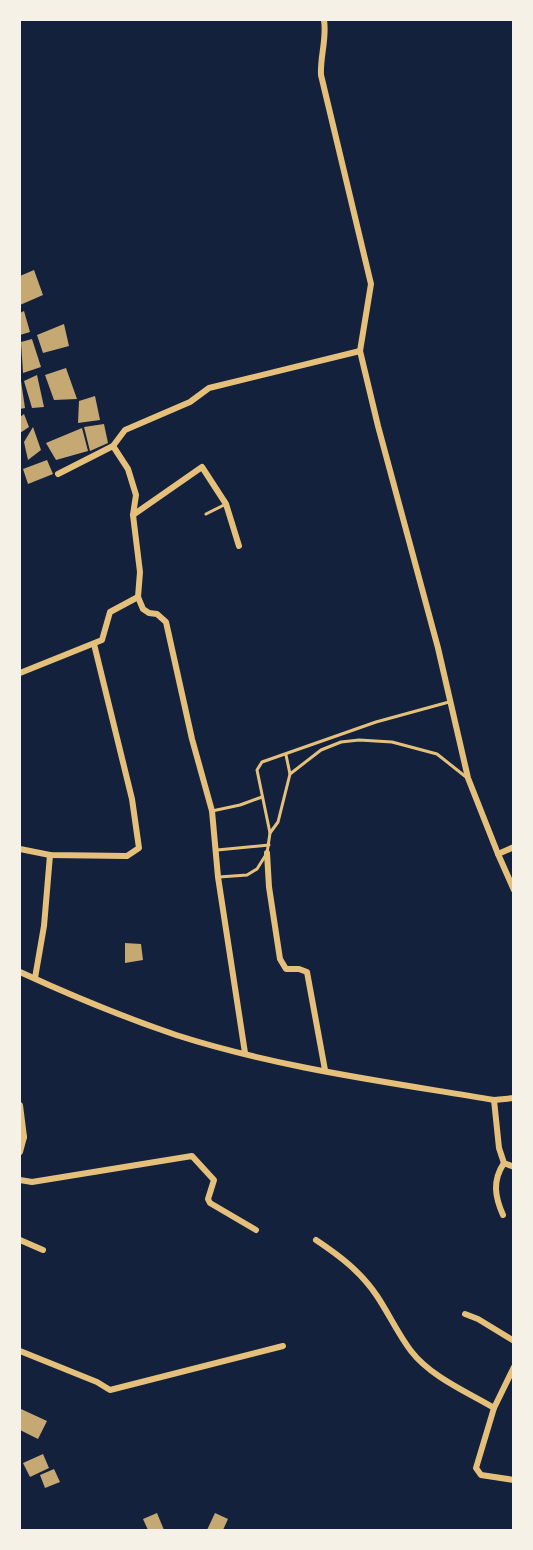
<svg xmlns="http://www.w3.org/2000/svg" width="533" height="1550" viewBox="0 0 533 1550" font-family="Literata,serif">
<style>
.building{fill:#c6a872}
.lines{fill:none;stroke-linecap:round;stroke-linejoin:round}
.service{stroke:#e5c07b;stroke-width:3}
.minor{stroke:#e5c07b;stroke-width:6}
</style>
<rect width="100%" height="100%" fill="#14213d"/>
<g class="building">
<polygon points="34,270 43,295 20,305 20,276"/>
<polygon points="24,311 30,332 20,335 20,313"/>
<polygon points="64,324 69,346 43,353 37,335"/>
<polygon points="32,339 41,367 23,373 21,342"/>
<polygon points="66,368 77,399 54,400 45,375"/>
<polygon points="37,375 44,407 32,408 24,381"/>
<polygon points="21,381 25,408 20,409 20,382"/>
<polygon points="95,396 100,420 78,423 79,401"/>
<polygon points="24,414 29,427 20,433 20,417"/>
<polygon points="104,424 108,443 90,451 84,427"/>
<polygon points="33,427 41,450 28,460 24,442"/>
<polygon points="82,428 88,451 56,460 46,443"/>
<polygon points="47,460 53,474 28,484 23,469"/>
<polygon points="125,943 141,944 143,960 125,963"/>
<polygon points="21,1409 47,1421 38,1439 20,1430"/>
<polygon points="43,1454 49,1468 30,1477 23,1463"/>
<polygon points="54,1469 60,1482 45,1488 40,1475"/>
<polygon points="157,1513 164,1530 148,1530 143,1519"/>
<polygon points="215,1513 228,1519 223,1530 207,1530"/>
</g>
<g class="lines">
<g class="service">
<polyline points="206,514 226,504"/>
<polyline points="286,755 290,774"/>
<polyline points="212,811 240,805 262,797"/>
<polyline points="270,833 257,770 262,762 376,722 449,702"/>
<polyline points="217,850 269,845"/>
<polyline points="219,877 247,875 257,869 267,853 270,833 278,822 290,774 321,750 341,742 359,740 392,742 437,754 466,777"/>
</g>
<g class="minor">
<path d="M 324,20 C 327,39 320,56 321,75 L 371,284 L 360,351 L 378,426 L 438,648 L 468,778 L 498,854"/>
<polyline points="113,446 128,469 136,495 133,515 140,572 138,597 143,609 149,613 157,614 166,622 192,739 212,811 218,877 245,1053"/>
<polyline points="58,474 113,446 125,430 190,402 209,388 360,351"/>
<polyline points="133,515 202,467 226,504 239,546"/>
<polyline points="20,673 102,640 110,612 138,597"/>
<polyline points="514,847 498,854 514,890"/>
<polyline points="20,849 50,855 127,856 139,848 132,799 94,644"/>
<polyline points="267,853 269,887 280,959 286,969 299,969 307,972 325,1070"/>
<path d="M 20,972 C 70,995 123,1017 176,1035 C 279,1068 388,1082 494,1100 L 514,1098"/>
<polyline points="35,978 44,926 50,855"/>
<polyline points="494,1100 499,1148 504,1163 514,1167"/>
<polyline points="20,1105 24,1137"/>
<polyline points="20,1135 24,1137 20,1152"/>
<polyline points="20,1180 32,1182 192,1156 214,1180 208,1199 210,1203 256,1230"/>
<path d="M 503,1215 C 495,1197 492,1181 504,1163"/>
<polyline points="20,1240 43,1250"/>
<path d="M 316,1240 C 340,1256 361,1272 377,1296 C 389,1314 398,1334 411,1351 C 431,1377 467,1392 494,1408"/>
<polyline points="465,1314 478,1319 514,1341"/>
<polyline points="20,1351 97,1382 110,1390 283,1346"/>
<polyline points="514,1367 494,1408 476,1468 481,1475 514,1480"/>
</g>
</g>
<rect width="533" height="1550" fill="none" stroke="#f6f1e7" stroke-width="42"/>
</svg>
